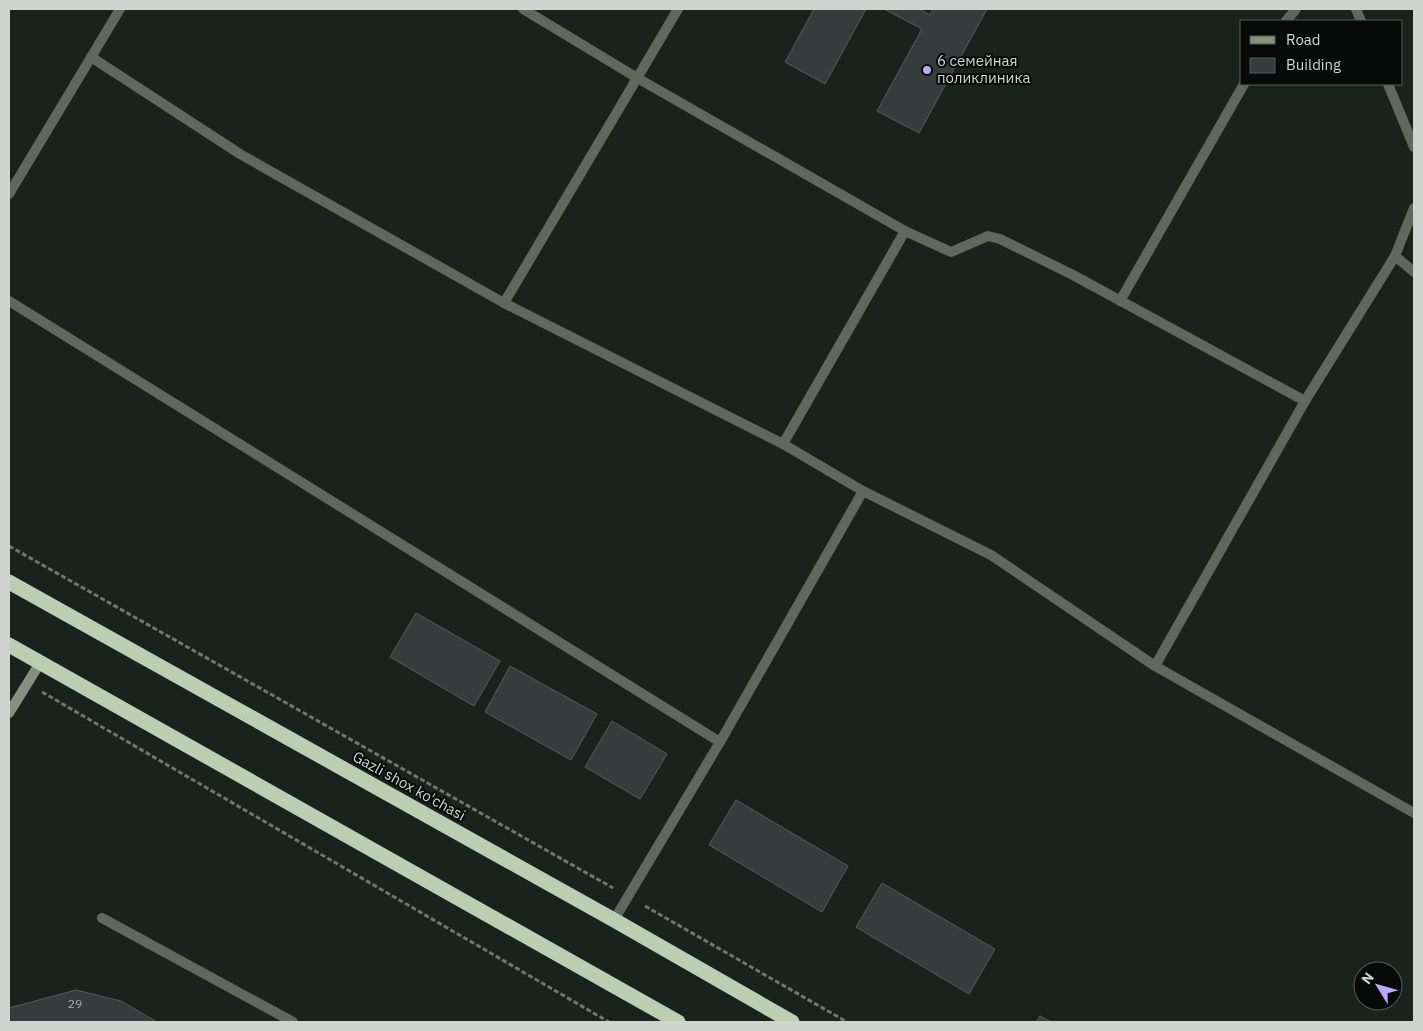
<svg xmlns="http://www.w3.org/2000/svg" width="1423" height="1031" viewBox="0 0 1423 1031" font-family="'IBM Plex Sans',sans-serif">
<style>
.building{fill:#343d3c;stroke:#525c5b}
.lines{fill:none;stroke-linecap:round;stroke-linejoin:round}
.path{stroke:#6f7572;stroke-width:3;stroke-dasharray:5 2.5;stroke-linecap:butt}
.street{stroke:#60685d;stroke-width:10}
.secondary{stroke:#85917f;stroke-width:10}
.highway{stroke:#bbceb2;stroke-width:15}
.poi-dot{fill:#bcaaf6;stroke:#070a09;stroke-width:2}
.labels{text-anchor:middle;stroke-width:4;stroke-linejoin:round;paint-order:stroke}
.number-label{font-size:12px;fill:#a8aeac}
.poi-label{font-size:15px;fill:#cfd4d1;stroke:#070a09;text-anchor:start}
.street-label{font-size:15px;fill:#cfd4d1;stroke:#070a09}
</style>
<rect width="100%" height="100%" fill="#1a221e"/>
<g class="building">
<polygon points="814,9 866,9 825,84 785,62"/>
<polygon points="884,9 919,9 930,15 933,9 987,9 919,133 877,111 922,29"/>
<polygon points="416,613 500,661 474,706 390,657"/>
<polygon points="510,666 597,714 571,760 485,712"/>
<polygon points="612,721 667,754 640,799 585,767"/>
<polygon points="736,800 848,866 822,912 709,845"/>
<polygon points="882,883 995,949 969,994 856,927"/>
<polygon points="76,990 121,1001 157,1022 9,1022 9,1008"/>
<polygon points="1040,1016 1051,1022 1036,1022"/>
</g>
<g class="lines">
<g class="path">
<polyline points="9,546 613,888"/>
<polyline points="42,692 609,1022"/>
<polyline points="645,906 847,1022"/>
</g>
<g class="street">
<polyline points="523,9 639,79 905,231 951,252 988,236 1000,239 1073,275 1305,401"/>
<polyline points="1356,9 1361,21"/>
<polyline points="1286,21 1296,9"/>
<polyline points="91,57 240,154 504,303 783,444 863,491 991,555 1155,666 1414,813"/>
<polyline points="1388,84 1414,147"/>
<polyline points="9,194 120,9"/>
<polyline points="1395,256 1414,208"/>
<polyline points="9,301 720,742"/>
<polyline points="1120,301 1244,84"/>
<polyline points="504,303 678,9"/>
<polyline points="783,444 905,231"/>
<polyline points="1155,666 1305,401 1395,256 1414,272"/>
<polyline points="102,918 293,1022"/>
<polyline points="614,920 720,742 863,491"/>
</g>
<polyline class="secondary" points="9,713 40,663"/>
<g class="highway">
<polyline points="9,582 614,920 792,1022"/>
<polyline points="9,645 678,1022"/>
</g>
</g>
<circle class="poi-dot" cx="927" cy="70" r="5"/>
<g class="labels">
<g class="number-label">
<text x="75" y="1008">29</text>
</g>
<g class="poi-label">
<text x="937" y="66">6 семейная<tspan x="937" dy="17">поликлиника</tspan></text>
</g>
<g class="street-label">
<text transform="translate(409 786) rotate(29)" y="5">Gazli shox ko'chasi</text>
</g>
</g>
<rect width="1423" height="1031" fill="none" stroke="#cfd4d1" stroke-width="20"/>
<rect x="1240" y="20" width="162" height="65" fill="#070a09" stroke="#575b59"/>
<rect x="1250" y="36" width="25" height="8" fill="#85917f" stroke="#575b59"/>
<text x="1286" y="45" font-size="15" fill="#cfd4d1">Road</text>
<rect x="1250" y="58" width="25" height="15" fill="#343d3c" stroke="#575b59"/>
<text x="1286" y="70" font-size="15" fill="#cfd4d1">Building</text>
<g transform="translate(1378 986) rotate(307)"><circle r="24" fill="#070a09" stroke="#575b59"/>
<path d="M0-4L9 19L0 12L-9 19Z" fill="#bcaaf6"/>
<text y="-8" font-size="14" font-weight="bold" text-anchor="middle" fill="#cfd4d1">N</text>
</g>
</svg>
